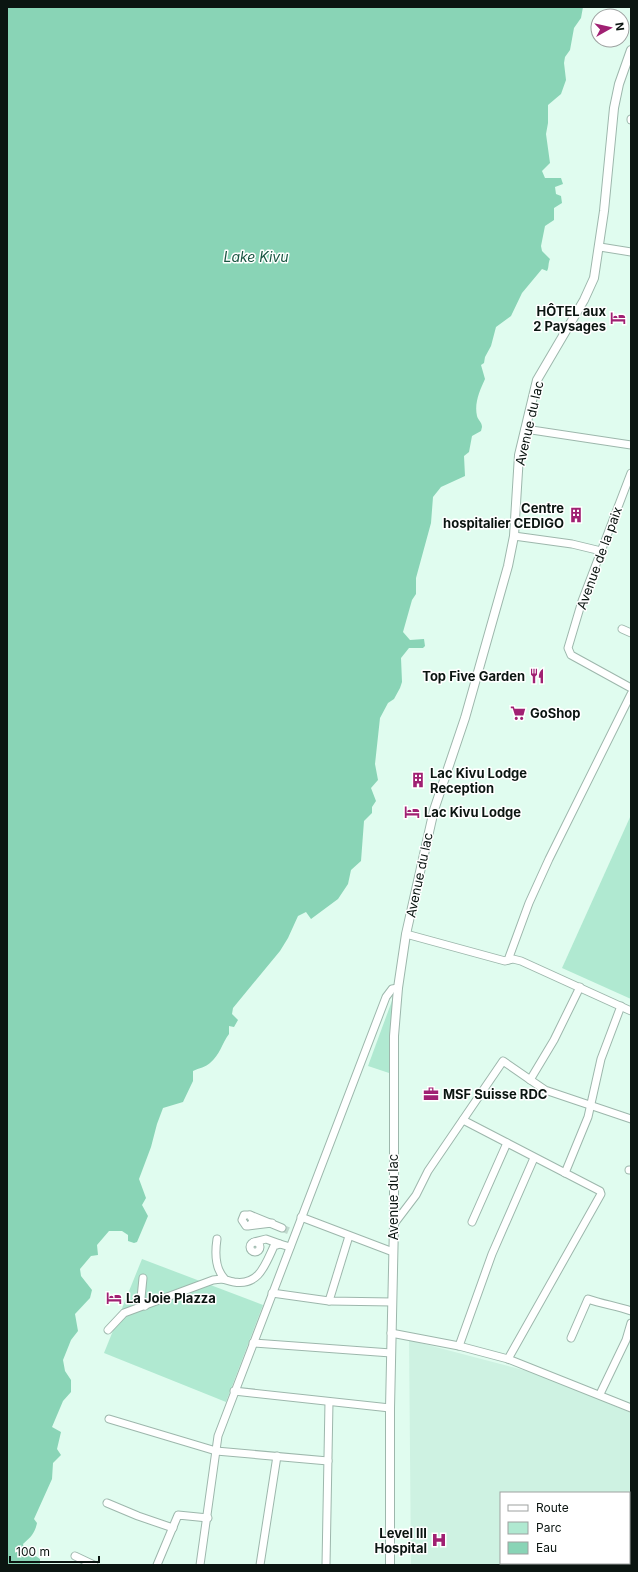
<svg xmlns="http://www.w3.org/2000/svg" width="638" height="1572" viewBox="0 0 638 1572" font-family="Inter,sans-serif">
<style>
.built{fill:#cef2e2;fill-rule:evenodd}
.green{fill:#b0e9d1}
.water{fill:#89d4b6}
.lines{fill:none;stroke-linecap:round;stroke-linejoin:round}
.minor-tunnel{stroke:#c0d9ce;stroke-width:7;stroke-dasharray:7 3.5;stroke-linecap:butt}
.minor-casing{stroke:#9db7ac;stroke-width:9}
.major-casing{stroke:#9db7ac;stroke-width:10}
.minor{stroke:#fff;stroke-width:7}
.major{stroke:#fff;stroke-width:8}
.labels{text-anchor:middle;stroke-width:3;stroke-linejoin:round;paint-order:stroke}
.poi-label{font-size:13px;font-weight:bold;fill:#0b1511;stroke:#fff;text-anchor:start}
.street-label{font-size:13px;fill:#0b1511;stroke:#fff}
.water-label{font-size:14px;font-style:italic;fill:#1a5642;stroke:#fff}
</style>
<rect width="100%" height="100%" fill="#e0fcef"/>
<path class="built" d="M 409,1340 L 539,1374 L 631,1413 L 631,1565 L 411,1565 ZM 501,1493 L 629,1493 L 629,1563 L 501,1563 Z"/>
<g class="green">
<polygon points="631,815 631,999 562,968"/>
<polygon points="393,998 389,1073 368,1066"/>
<polygon points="142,1259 263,1305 226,1402 104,1353"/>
</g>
<path class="water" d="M 7,7 L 583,7 L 581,18 L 574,28 L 570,50 L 565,57 L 564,63 L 566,80 L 561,94 L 548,105 L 548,123 L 546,134 L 550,163 L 542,171 L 545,178 L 561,178 L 563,184 L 555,187 L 556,194 L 561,196 L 562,203 L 554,208 L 554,220 L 545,226 L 541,246 L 542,251 L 550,259 C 548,263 549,268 547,271 L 542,269 L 522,293 L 511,316 L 496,327 L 491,346 L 485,357 L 484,363 L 481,365 L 485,379 C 480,390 474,403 477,416 C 478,420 482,422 482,427 L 481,431 L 472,436 L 469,452 L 464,456 L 465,476 L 441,487 L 433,497 L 431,523 L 416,578 L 416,594 L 412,600 L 403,632 L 410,640 L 424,639 L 425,646 L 423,648 L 409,648 L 401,658 L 402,682 L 400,688 L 394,699 L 388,703 L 380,718 L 375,764 L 378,780 L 371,788 L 376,801 L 372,807 L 372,813 L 364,821 L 361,861 L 351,870 L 348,884 L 338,899 L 311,919 L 306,912 L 298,916 L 288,938 L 280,951 L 233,1008 L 232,1014 L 238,1020 L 234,1027 L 229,1026 L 229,1034 C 222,1043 220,1055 210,1063 C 206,1067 199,1068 193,1071 L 193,1081 L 183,1102 L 163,1108 L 157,1124 L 151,1147 L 139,1179 L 146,1198 L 142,1205 L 148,1216 L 137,1242 L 134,1243 L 128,1241 L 128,1235 L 122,1231 L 109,1231 L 97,1245 L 98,1255 L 91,1256 L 80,1269 L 81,1276 L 92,1290 L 90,1298 L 75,1314 L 78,1331 L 71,1340 L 63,1360 L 65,1371 L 71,1380 L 71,1392 L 63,1401 L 52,1427 L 61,1432 L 57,1449 L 61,1455 L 53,1463 L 52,1479 L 34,1519 L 37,1523 C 35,1533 31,1537 23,1544 L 24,1548 L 40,1559 L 40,1565 L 7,1565 Z"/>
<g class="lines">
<polyline class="minor-tunnel" points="282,1228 289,1231"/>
<g class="minor-casing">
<g id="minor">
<polyline points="631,120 631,119"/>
<polyline points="600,247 631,252"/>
<polyline points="525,429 631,445"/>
<polyline points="631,473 582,601 568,648 571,655 631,688"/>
<polyline points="514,536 572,544 601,551"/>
<polyline points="622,629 631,633"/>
<polyline points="406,934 505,961 513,959 521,961 631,1011"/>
<polyline points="508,960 529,903 549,859 631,694"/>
<polyline points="530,1080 554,1040 580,987"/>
<polyline points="463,1120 600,1191 601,1194 508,1359"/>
<polyline points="629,1170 631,1170"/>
<polyline points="565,1173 588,1117 601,1059 621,1006"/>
<polyline points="250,1215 282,1228"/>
<polyline points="301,1217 393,1252"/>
<polyline points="472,1222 507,1143"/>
<polyline points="394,1224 416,1195 428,1171 503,1061 545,1090 631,1119"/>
<polyline points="250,1225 253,1221 250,1215 244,1215 242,1220 246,1226 248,1226 272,1223"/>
<path d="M 217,1239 C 215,1252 215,1268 224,1278"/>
<circle cx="255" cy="1247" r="5"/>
<polyline points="254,1242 266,1239 280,1244"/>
<polyline points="143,1278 141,1298 145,1306"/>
<polyline points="272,1293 329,1301 392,1302"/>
<polyline points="329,1301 349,1236"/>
<path d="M 108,1330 L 124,1313 L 213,1280 C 225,1278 224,1280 234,1282 C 259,1286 265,1265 274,1246 L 280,1244 L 290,1247"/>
<polyline points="391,1333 459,1346 508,1359 631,1408"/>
<path d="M 571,1338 L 588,1299 C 602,1304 616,1306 631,1311"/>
<polyline points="253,1343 391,1353"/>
<polyline points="459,1346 492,1254 534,1158"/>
<polyline points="234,1391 390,1408"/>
<polyline points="600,1394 626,1340 631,1323"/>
<polyline points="109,1419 216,1451 328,1461"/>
<polyline points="107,1503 138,1516 173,1528"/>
<polyline points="75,1556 94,1565"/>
<polyline points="157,1565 178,1515 208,1518"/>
<polyline points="200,1565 218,1436 386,997 392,989 398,988"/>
<polyline points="260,1565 277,1456"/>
<polyline points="326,1565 329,1402"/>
</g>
</g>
<g class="major-casing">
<polyline id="major" points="390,1565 390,1408 394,1224 394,1036 398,988 406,934 434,810 465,718 508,566 514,536 519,455 537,380 584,300 594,278 604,211 614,108 619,84 631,50"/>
</g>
<use href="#minor" class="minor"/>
<use href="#major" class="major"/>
</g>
<defs>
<g id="hotel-bare" transform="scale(1.2)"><path d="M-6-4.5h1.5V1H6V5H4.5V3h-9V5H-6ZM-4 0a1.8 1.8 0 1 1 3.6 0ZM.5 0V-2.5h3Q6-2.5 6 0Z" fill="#a02072" stroke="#fff" stroke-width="2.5" paint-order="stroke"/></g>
<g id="building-bare" transform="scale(1.2)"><path d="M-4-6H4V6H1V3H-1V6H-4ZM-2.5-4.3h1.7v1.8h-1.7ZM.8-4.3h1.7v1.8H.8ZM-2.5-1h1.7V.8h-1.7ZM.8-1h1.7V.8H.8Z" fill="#a02072" stroke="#fff" stroke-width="2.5" paint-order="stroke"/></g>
<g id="restaurant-bare" transform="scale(1.2)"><path d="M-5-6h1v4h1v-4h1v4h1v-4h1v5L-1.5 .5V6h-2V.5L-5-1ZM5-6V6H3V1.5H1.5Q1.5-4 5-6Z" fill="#a02072" stroke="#fff" stroke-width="2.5" paint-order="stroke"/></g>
<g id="supermarket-bare" transform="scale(1.2)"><path d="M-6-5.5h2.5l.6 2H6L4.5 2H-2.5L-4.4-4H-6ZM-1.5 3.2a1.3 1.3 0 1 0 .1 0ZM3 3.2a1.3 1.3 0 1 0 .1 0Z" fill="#a02072" stroke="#fff" stroke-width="2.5" paint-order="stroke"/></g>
<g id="office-bare" transform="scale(1.2)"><path d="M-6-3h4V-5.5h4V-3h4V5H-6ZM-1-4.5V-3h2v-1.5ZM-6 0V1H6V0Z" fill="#a02072" stroke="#fff" stroke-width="2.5" paint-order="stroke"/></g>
<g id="hospital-bare" transform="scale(1.2)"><path d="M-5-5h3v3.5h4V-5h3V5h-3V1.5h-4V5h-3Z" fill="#a02072" stroke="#fff" stroke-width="2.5" paint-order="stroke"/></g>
</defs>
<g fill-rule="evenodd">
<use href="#hotel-bare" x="618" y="318"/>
<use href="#building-bare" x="576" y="515"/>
<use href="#restaurant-bare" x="537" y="676"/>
<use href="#supermarket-bare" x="518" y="713"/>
<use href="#building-bare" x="418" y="780"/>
<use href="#hotel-bare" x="412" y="812"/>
<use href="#office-bare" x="431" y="1094"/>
<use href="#hotel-bare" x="114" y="1298"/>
<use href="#hospital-bare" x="439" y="1540"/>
</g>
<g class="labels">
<g class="poi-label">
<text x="606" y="316" text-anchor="end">HÔTEL aux<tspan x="606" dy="15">2 Paysages</tspan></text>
<text x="564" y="513" text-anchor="end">Centre<tspan x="564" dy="15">hospitalier CEDIGO</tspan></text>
<text x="525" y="681" text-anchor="end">Top Five Garden</text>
<text x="530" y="718">GoShop</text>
<text x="430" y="778">Lac Kivu Lodge<tspan x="430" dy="15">Reception</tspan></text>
<text x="424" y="817">Lac Kivu Lodge</text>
<text x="443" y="1099">MSF Suisse RDC</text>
<text x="126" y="1303">La Joie Plazza</text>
<text x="427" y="1538" text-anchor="end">Level III<tspan x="427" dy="15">Hospital</tspan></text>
</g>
<g class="street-label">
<text transform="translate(529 423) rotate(-77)" y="5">Avenue du lac</text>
<text transform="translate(599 558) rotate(-70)" y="5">Avenue de la paix</text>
<text transform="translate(419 875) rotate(-78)" y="5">Avenue du lac</text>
<text transform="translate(393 1197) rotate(-90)" y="5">Avenue du lac</text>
</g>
<g class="water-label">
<text x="256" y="262">Lake Kivu</text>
</g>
</g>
<rect width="638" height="1572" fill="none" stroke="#0b1511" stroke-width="16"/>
<rect x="500" y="1492" width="130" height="72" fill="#ffffff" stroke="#9da1a0"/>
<rect x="508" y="1505" width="20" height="6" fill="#ffffff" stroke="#9da1a0"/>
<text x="536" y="1512" font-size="12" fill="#0b1511">Route</text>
<rect x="508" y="1522" width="20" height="12" fill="#b0e9d1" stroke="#9da1a0"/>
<text x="536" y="1532" font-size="12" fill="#0b1511">Parc</text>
<rect x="508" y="1542" width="20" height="12" fill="#89d4b6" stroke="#9da1a0"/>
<text x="536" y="1552" font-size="12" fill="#0b1511">Eau</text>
<g transform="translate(610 28) rotate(82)"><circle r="19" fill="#ffffff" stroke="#9da1a0"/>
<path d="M0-3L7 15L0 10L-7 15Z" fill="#a02072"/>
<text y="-6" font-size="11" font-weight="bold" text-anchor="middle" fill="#0b1511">N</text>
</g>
<path d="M10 1556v6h89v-6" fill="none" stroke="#0b1511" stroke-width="2"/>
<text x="16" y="1556" font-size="12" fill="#0b1511" stroke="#ffffff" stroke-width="3" paint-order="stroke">100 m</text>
</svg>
